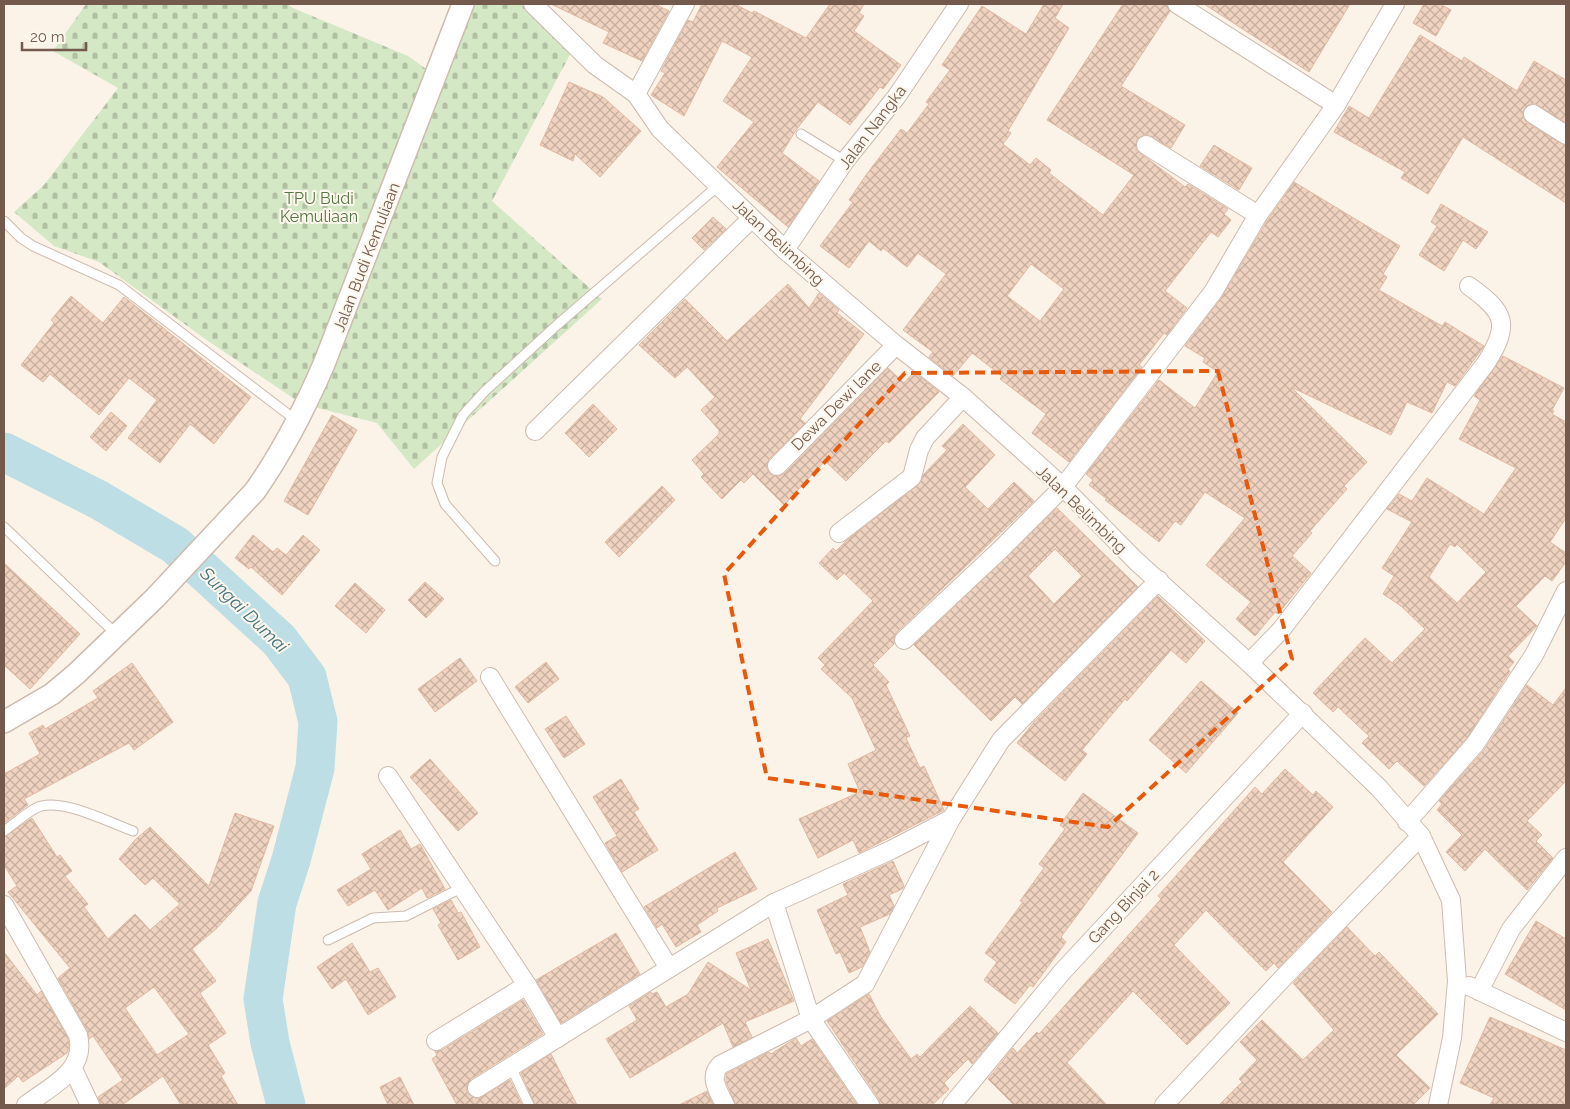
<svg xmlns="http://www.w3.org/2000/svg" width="1570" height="1109" viewBox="0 0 1570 1109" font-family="Raleway,sans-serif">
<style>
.cemetery{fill:url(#cemetery-stones)}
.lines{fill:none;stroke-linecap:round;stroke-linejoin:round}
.river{stroke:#bcdee4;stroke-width:39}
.building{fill:url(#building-cross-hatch);stroke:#e1b9a1;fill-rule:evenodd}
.service-casing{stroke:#cdbbae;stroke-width:11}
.minor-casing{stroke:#cdbbae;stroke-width:20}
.tertiary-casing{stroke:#cdbbae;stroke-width:24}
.service{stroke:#fff;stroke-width:9}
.minor{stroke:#fff;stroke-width:18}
.tertiary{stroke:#fff;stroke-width:21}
.marked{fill:none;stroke:#e8590c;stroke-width:4;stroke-dasharray:10 6;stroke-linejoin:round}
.labels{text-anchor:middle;stroke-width:4;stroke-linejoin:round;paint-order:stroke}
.street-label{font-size:16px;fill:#745a4d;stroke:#fef7ed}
.park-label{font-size:16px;fill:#547845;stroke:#fef7ed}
.water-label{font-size:18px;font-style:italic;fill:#44757f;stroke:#fef7ed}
</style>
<defs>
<pattern id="cemetery-stones" width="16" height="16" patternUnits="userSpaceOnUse" patternTransform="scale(1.25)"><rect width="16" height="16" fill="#d4e8c6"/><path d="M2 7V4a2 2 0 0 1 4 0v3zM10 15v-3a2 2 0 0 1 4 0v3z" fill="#b1bfa3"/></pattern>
<pattern id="building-cross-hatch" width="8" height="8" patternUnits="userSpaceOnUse" patternTransform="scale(1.25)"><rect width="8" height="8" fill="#efd3c0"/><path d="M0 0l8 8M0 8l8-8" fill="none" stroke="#c6ae9e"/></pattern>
</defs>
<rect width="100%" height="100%" fill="#fbf3e7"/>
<polygon class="cemetery" points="86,4 287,4 293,8 408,56 436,76 465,4 521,4 573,49 492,201 602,299 414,469 377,423 302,404 208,341 99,262 54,246 14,212 44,185 118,88 53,51"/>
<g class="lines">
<polyline class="river" points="4,452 99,500 175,545 279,640 307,677 318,722 315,768 291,860 277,903 263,999 270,1043 286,1105"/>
</g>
<g class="building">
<polygon points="551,4 655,4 669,11 642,61 603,43 609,32"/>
<polygon points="702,4 735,4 752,13 754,11 806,38 830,4 864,4 859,13 864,16 854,31 901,65 883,89 880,87 850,125 818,102 796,130 782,153 819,181 788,227 717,167 754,122 723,101 752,57 722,41 684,116 651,95 665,73 661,71 688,20 693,22"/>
<path d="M 1044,4 L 1063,4 L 1055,18 L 1069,28 L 1008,131 L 1011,133 L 1003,144 L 1030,165 L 1036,158 L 1051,170 L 1049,173 L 1103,215 L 1134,175 L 1047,120 L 1123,4 L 1166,4 L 1170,11 L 1121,86 L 1185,125 L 1171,148 L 1146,134 L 1137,139 L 1136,150 L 1185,187 L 1188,184 L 1228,209 L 1224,214 L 1231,220 L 1218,237 L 1211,232 L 1165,291 L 1187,308 L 1167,335 L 1164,333 L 1139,365 L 1142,367 L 1069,462 L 1032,433 L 1046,414 L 1000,379 L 1002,376 L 972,353 L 953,376 L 929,357 L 933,352 L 903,330 L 946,274 L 918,253 L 907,267 L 883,248 L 881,251 L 869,241 L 849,268 L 820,246 L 853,202 L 849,200 L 866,175 L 901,129 L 907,133 L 929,104 L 926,102 L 950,70 L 942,65 L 982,6 L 1026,34 ZM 1031,264 L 1064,289 L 1040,321 L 1007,296 Z"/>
<polygon points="1204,4 1350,4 1309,72"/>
<polygon points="1424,4 1440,4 1451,10 1436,36 1413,23"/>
<polygon points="1420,35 1462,61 1464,57 1517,91 1534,61 1566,80 1566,123 1534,103 1528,105 1522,114 1527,123 1566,146 1566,203 1463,137 1428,194 1401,178 1405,172 1334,132 1349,106 1369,118"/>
<polygon points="569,82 603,97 641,131 600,177 575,154 573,161 540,145"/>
<polygon points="1214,145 1252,168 1239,190 1200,166"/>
<polygon points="1294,182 1400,246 1383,274 1387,277 1379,290 1442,326 1445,322 1484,346 1455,386 1447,382 1432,413 1407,402 1391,435 1291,387 1367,462 1344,486 1347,489 1310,531 1312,533 1292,556 1311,573 1278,614 1275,612 1255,636 1236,619 1251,602 1206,565 1245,518 1205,492 1181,525 1175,521 1159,542 1105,500 1107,499 1089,485 1093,480 1086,474 1159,380 1195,408 1218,372 1203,362 1205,358 1185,346 1222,297 1267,221"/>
<polygon points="1441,204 1488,232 1476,249 1463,240 1444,271 1419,255 1437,226 1431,222"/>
<polygon points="713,217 726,229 704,250 692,238"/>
<polygon points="788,284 809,308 819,293 820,294 839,310 837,313 864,334 800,419 805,423 769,459 767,468 770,474 779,476 785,473 888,368 904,383 914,372 939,392 889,443 886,441 846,481 825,461 784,505 753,474 744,483 741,480 722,499 701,477 704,474 692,460 719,434 719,430 701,410 715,397 687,367 675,378 639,345 685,299 727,341"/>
<polygon points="71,296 103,323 124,297 251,397 214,444 190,424 160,463 128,438 157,400 129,378 99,415 50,374 43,382 21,365 54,323 51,320"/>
<path d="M 1503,356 L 1564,388 L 1552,410 L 1554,411 L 1552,414 L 1566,422 L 1566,518 L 1550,542 L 1566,553 L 1566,562 L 1552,581 L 1545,576 L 1516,606 L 1537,626 L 1508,656 L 1514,662 L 1508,669 L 1510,671 L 1467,738 L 1424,786 L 1397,761 L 1389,769 L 1362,743 L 1369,736 L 1338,707 L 1333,712 L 1313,693 L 1365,638 L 1392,663 L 1425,629 L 1401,606 L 1383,594 L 1394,576 L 1382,568 L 1412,522 L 1387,509 L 1399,494 L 1412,501 L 1427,478 L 1484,514 L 1516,468 L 1459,439 L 1480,400 L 1474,396 ZM 1450,544 L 1455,547 L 1457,544 L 1486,572 L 1457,603 L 1429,577 Z"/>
<polygon points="593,404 617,429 589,457 565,433"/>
<polygon points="111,412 127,426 106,451 90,437"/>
<polygon points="332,415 357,430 308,515 284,501"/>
<polygon points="963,424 995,455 965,487 988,509 1014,482 1034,501 897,632 894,637 894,644 873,665 889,682 886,685 910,736 906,738 920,768 924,766 944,810 859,853 853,840 818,858 799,819 860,792 848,764 876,750 852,698 821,669 825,665 818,658 873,601 844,573 837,580 819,563 833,548 836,551 847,540 918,485 923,475 947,450 942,446"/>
<polygon points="662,486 675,500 619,557 605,542"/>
<path d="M 1057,508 L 1138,587 L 1022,704 L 1015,697 L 991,721 L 914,645 ZM 1055,549 L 1082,576 L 1054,604 L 1028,576 Z"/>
<polygon points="253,535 273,552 277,548 286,555 303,535 320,550 282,595 251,567 249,569 235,558"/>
<polygon points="4,563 80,634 30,689 4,665"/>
<polygon points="425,582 444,599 426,618 408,600"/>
<polygon points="355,583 385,610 366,633 335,606"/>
<polygon points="1158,596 1205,641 1186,663 1171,650 1127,701 1125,699 1082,750 1087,754 1065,781 1017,743 1034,722"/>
<polygon points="460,658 477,681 435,712 418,689"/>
<polygon points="546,662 559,679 528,703 515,687"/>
<polygon points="132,663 173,722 134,750 129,743 24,799 28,805 4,823 4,774 40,754 29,733 43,725 45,729 98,698 93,691"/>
<polygon points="1201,681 1238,713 1186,773 1149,740"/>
<polygon points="1527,685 1553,705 1566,688 1566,781 1527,821 1542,835 1536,841 1553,858 1527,890 1485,849 1465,871 1446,852 1462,835 1437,810 1442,804 1439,801 1484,750"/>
<polygon points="566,716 585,744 564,758 545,729"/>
<polygon points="430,759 478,813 458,831 410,777"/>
<polygon points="1285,769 1313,795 1316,791 1333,807 1283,862 1332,912 1278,968 1274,963 1266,971 1206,910 1174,945 1230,1003 1187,1045 1133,991 1067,1063 1107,1105 1014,1105 988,1079 1013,1048 1017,1053 1037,1032 1039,1034 1161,899 1158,896 1255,787 1262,794"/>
<polygon points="621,779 639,809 634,812 658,850 622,872 605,843 617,836 593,797"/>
<polygon points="1083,793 1138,833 1061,937 1066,942 1033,987 1030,985 1015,1004 984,980 997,962 985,953 1023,902 1020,901 1044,868 1039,864 1065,829 1060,825"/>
<path d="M 235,813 L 274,826 L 251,891 L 216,929 L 192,949 L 216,981 L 200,993 L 226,1033 L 208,1045 L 225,1073 L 221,1076 L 238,1105 L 181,1105 L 163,1076 L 122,1105 L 101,1105 L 98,1097 L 123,1080 L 93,1036 L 89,1039 L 87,1030 L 58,978 L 70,968 L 8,892 L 17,886 L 4,865 L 4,837 L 32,818 L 57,857 L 60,855 L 72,871 L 65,876 L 88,904 L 84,907 L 108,939 L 135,914 L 150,930 L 180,904 L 153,878 L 145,885 L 119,859 L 135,840 L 150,827 L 209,886 ZM 154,987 L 189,1034 L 157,1055 L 125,1008 Z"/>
<polygon points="400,830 411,849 420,844 445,889 427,898 422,888 388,910 375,890 348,906 337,890 371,869 362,854"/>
<polygon points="735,852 757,889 717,908 718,911 697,925 701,932 676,947 662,924 657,928 644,907"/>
<polygon points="893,861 904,886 902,889 889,895 894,906 890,914 860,927 870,952 862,967 849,973 840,952 836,954 817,910 848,895 843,884"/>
<polygon points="451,900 458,913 461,912 480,947 458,960 438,925 441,923 433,909"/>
<polygon points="1536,921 1566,939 1566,1010 1505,974"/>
<polygon points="1347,927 1375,956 1379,952 1438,1014 1396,1055 1430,1088 1413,1105 1219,1105 1242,1082 1239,1079 1257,1060 1240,1042 1262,1020 1303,1060 1334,1030 1293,983"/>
<polygon points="616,933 640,974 561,1023 536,980"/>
<polygon points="768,939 794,1001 745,1022 752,1037 733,1047 723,1023 630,1078 606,1039 637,1020 629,1006 651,992 652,994 657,992 666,1007 688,994 708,962 751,990 736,953"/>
<polygon points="352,943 370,972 378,968 396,997 368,1015 346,979 332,989 317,967"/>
<polygon points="4,952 37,995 41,991 68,1038 69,1047 67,1053 23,1082 18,1076 4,1089"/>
<polygon points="869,994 881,1017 911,1059 917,1054 920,1057 970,1006 998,1033 972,1064 968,1059 944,1083 949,1089 932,1105 880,1105 879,1099 827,1021"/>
<polygon points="523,1000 543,1034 471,1079 466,1088 468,1094 478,1099 510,1080 522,1105 457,1105 432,1059 437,1055 435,1051 442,1050"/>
<polygon points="1490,1017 1566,1050 1566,1105 1490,1105 1494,1098 1460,1083"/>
<polygon points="796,1038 801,1046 812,1039 857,1105 736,1105 726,1082 726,1074 769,1052 771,1054"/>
<polygon points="551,1054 577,1105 535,1105 521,1073"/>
<polygon points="400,1077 414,1105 388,1105 380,1087"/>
<polygon points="707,1091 713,1105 679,1105"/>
</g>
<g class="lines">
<g class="service-casing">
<g id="service">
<polyline points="801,134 845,161"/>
<polyline points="4,221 21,238 33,246 119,285 297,421"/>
<polyline points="4,527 117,635"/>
<polyline points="495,561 445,504 437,483 442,457 463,415 485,391 557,325 719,185"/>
<path d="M 4,831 C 14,824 25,814 36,808 C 59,796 110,823 133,831"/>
<polyline points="328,940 373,918 406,916 461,888"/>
<polyline points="511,1067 529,1105"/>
</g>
</g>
<g class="minor-casing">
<g id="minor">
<polyline points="533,4 595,65 636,94 660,129 785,250 896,345 963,397 1063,487 1136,561 1249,663 1379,788 1421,836 1451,900 1457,981 1452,1038 1438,1105"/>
<polyline points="1177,4 1336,105"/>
<polyline points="636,94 685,4"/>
<polyline points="1533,114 1566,135"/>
<polyline points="1146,145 1258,215"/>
<polyline points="785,250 845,161 897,96 959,4"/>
<polyline points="535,431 751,219"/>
<polyline points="777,466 896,345"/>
<polyline points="839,533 912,477 919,450 925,438 963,397"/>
<polyline points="904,640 1000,550 1063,487 1213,292 1258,215 1336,105 1395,4"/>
<path d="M 1249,663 L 1281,630 L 1486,363 C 1511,324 1505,312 1469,286"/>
<polyline points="490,677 669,968"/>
<polyline points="388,776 527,985 558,1038"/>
<polyline points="1407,822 1475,744 1534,655 1566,591"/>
<polyline points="774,903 811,1019 870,1105"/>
<path d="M 4,905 L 78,1035 C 87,1071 51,1086 26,1105"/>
<polyline points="1469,986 1566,1032"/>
<polyline points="1479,991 1511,929 1566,858"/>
<polyline points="436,1041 527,985"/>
<polyline points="73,1069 90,1105"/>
<polyline points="477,1088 774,903 891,850 951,819"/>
<path d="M 725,1105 C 719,1092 708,1077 720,1065 L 811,1019 L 865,984 L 951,819 L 1001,740 L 1159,580"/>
<polyline points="952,1105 1062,972 1303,713"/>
<polyline points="1164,1105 1282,979 1421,836"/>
</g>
</g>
<g class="tertiary-casing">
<path id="tertiary" d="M 4,722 L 52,694 L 76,674 L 155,598 L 255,491 C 283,451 305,408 324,364 L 463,4"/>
</g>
<use href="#service" class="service"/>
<use href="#minor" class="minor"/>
<use href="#tertiary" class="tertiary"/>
</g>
<path class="marked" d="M 1218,371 L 1292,659 L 1108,827 L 767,778 L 724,574 L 905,373 Z"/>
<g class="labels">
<g class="street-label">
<text transform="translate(872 127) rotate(-53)" y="6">Jalan Nangka</text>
<text transform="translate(779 242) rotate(43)" y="6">Jalan Belimbing</text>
<text transform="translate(366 257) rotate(-69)" y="6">Jalan Budi Kemuliaan</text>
<text transform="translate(836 405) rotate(-45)" y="6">Dewa Dewi lane</text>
<text transform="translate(1082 509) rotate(44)" y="6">Jalan Belimbing</text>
<text transform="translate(1123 906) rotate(-47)" y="6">Gang Binjai 2</text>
</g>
<g class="park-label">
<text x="319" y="204">TPU Budi<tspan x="319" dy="18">Kemuliaan</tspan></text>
</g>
<g class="water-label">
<text transform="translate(244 610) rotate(44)" y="6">Sungai Dumai</text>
</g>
</g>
<rect width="1570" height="1109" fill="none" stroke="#745a4d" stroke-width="10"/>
<path d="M22 42v8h64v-8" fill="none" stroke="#745a4d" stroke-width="2.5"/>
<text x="30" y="42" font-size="15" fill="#745a4d" stroke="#fef7ed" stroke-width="4" paint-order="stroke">20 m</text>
</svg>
